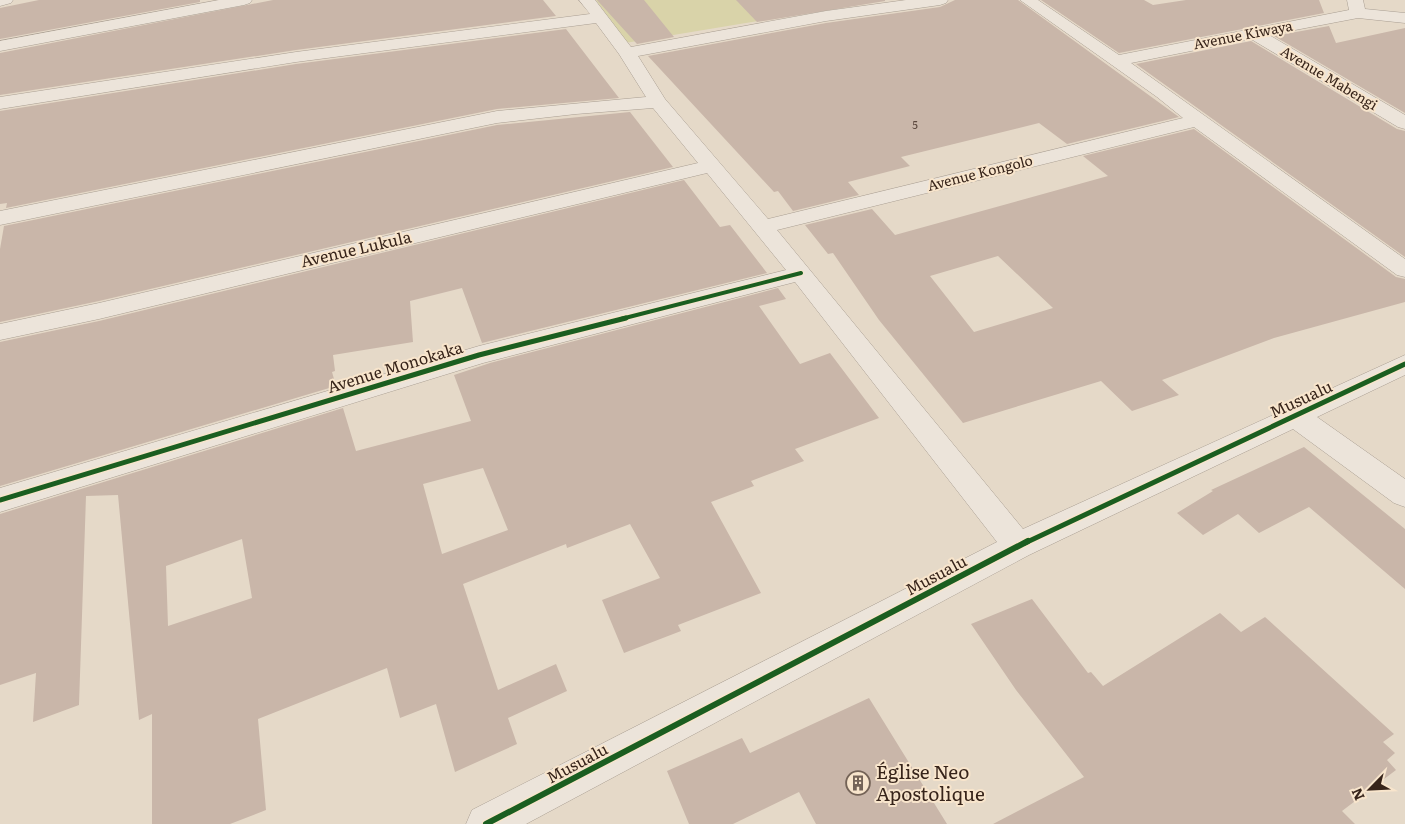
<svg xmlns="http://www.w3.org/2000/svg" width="1405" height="824" viewBox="0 0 1405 824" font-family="Literata,serif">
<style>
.green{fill:#d9d3a9}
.building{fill:#c9b6a9;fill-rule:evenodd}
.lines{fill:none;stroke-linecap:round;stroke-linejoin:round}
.minor-casing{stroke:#a99e92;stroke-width:1}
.minor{fill:#ece4da;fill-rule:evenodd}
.cycleway-far2-casing{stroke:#f8e5cc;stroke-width:6}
.cycleway-far1-casing{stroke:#f8e5cc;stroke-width:8}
.cycleway-casing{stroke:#f8e5cc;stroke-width:9}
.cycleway-far2{stroke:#1b5e20;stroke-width:4}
.cycleway-far1{stroke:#1b5e20;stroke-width:5}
.cycleway{stroke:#1b5e20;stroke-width:6}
.labels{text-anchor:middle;stroke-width:4;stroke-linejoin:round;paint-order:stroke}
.far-number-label{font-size:11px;fill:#5c483e}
.far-street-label{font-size:14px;fill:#37241a;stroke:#f8e5cc}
.street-label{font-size:16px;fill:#37241a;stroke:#f8e5cc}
.near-poi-label{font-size:19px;fill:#37241a;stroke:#f8e5cc;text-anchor:start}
</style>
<rect width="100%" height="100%" fill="#e5d9c8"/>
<polygon class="green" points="596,0 885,0 625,43"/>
<g class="building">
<polygon points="39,0 200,0 200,2 0,39 0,8"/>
<polygon points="273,0 543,0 556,16 296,50 0,95 0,53"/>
<polygon points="597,0 644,0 674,37 637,44"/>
<polygon points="736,0 885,0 885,1 757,22"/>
<polygon points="955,0 1018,0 1179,117 1067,144 1039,123 901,157 910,166 848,182 859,195 793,211 778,191 774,192 648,56 826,23 940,7"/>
<polygon points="1041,0 1144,0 1153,5 1186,0 1319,0 1324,13 1119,53"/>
<polygon points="1329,26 1336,43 1405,28 1405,113 1274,36"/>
<polygon points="566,29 619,98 497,109 6,208 7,203 0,204 0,111 296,64"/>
<polygon points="1251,41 1397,129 1405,131 1405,257 1136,64"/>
<polygon points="630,112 673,167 99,301 0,322 0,249 4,226 497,125"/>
<path d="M 1194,129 L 1396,277 L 1405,279 L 1405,302 L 1274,338 L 1162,380 L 1179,395 L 1132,411 L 1101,381 L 963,423 L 879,320 L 833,253 L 828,254 L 805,225 L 872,209 L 895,235 L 1108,176 L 1083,156 ZM 998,256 L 1053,308 L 974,332 L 930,276 Z"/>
<polygon points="684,180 720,227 730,225 767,273 482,343 462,288 410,301 413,342 333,355 335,371 332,372 336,386 0,486 0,342 99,321"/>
<path d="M 778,288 L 786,299 L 759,306 L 800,364 L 830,353 L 879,418 L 795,449 L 804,461 L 751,481 L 754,486 L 711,502 L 761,593 L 678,625 L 681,631 L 624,653 L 602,600 L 660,578 L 630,524 L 567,548 L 566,544 L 463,584 L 498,690 L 556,664 L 567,691 L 508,718 L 517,744 L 455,772 L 436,704 L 400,718 L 387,668 L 258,719 L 266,810 L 230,824 L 152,824 L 152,714 L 139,720 L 118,495 L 86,496 L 79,705 L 33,722 L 36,673 L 0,685 L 0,514 L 343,408 L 356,451 L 471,421 L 454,375 L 490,363 ZM 483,468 L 508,530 L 442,554 L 423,484 ZM 242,539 L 252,598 L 168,626 L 166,566 Z"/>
<polygon points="1304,447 1405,529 1405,589 1309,507 1259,533 1238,514 1203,535 1177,513 1213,491 1211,490"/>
<polygon points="1032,599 1088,673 1091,672 1103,686 1220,613 1241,632 1265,617 1394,734 1383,742 1395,753 1387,760 1396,770 1342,811 1355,824 993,824 1084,777 1016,690 971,624"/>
<polygon points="869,698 947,824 816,824 799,792 733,824 689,824 667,771 742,738 750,753"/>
</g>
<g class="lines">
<g class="minor-casing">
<g id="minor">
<polygon points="0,0 13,0 11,3 0,6"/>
<polygon points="219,0 252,0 250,3 244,5 0,51 0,41"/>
<polygon points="579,0 595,0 631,47 826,11 906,0 948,0 946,3 940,5 826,21 638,56 665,99 768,219 1183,118 1157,97 1020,0 1038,0 1119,55 1349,10 1347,0 1363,0 1365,9 1405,13 1405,23 1358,18 1269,35 1405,115 1405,129 1398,127 1251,39 1131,63 1405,259 1405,277 1397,275 1194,127 777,230 1023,529 1405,355 1405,375 1317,417 1405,479 1405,507 1394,503 1293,429 1029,555 526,824 466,824 472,810 997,542 795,282 483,363 0,512 0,488 479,346 786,270 707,173 99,319 0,340 0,324 99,303 698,163 653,108 576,114 497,123 0,225 0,211 497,111 646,97 619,54 596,23 296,62 0,109 0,97 296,52 590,14"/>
</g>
</g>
<use href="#minor" class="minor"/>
<g class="cycleway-far2-casing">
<polyline id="cycleway-far2" points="621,319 801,273"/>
</g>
<g class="cycleway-far1-casing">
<g id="cycleway-far1">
<polyline points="0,500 479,355 626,318"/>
<polyline points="1025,543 1405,364"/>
</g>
</g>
<g class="cycleway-casing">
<polyline id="cycleway" points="486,824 1028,541"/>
</g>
<use href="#cycleway-far2" class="cycleway-far2"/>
<use href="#cycleway-far1" class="cycleway-far1"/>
<use href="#cycleway" class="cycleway"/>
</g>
<defs>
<g id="building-ring" transform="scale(1.25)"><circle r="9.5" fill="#f8e5cc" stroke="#746357" stroke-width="1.5"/><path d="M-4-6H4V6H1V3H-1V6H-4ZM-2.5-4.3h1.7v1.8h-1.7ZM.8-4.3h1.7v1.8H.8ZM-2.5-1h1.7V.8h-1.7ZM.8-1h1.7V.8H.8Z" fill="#746357"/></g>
</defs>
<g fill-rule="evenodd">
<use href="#building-ring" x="858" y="783"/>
</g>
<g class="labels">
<g class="far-number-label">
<text x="915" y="129">5</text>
</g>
<g class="far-street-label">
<text transform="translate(1243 35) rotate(-11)" y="5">Avenue Kiwaya</text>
<text transform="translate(1329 78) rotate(31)" y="5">Avenue Mabengi</text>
<text transform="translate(980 173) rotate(-14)" y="5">Avenue Kongolo</text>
</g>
<g class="street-label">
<text transform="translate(356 249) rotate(-13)" y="6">Avenue Lukula</text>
<text transform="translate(395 367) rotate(-17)" y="6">Avenue Monokaka</text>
<text transform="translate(1301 399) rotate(-25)" y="6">Musualu</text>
<text transform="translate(936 575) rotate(-28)" y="6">Musualu</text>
<text transform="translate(577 763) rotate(-28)" y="6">Musualu</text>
</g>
<g class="near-poi-label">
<text x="876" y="779">Église Neo<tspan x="876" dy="22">Apostolique</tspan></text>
</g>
</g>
<g transform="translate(1370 789) rotate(246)" stroke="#f8e5cc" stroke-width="4" paint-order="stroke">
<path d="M0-4L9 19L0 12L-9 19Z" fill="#37241a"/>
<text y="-8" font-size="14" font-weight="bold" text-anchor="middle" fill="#37241a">N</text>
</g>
</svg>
